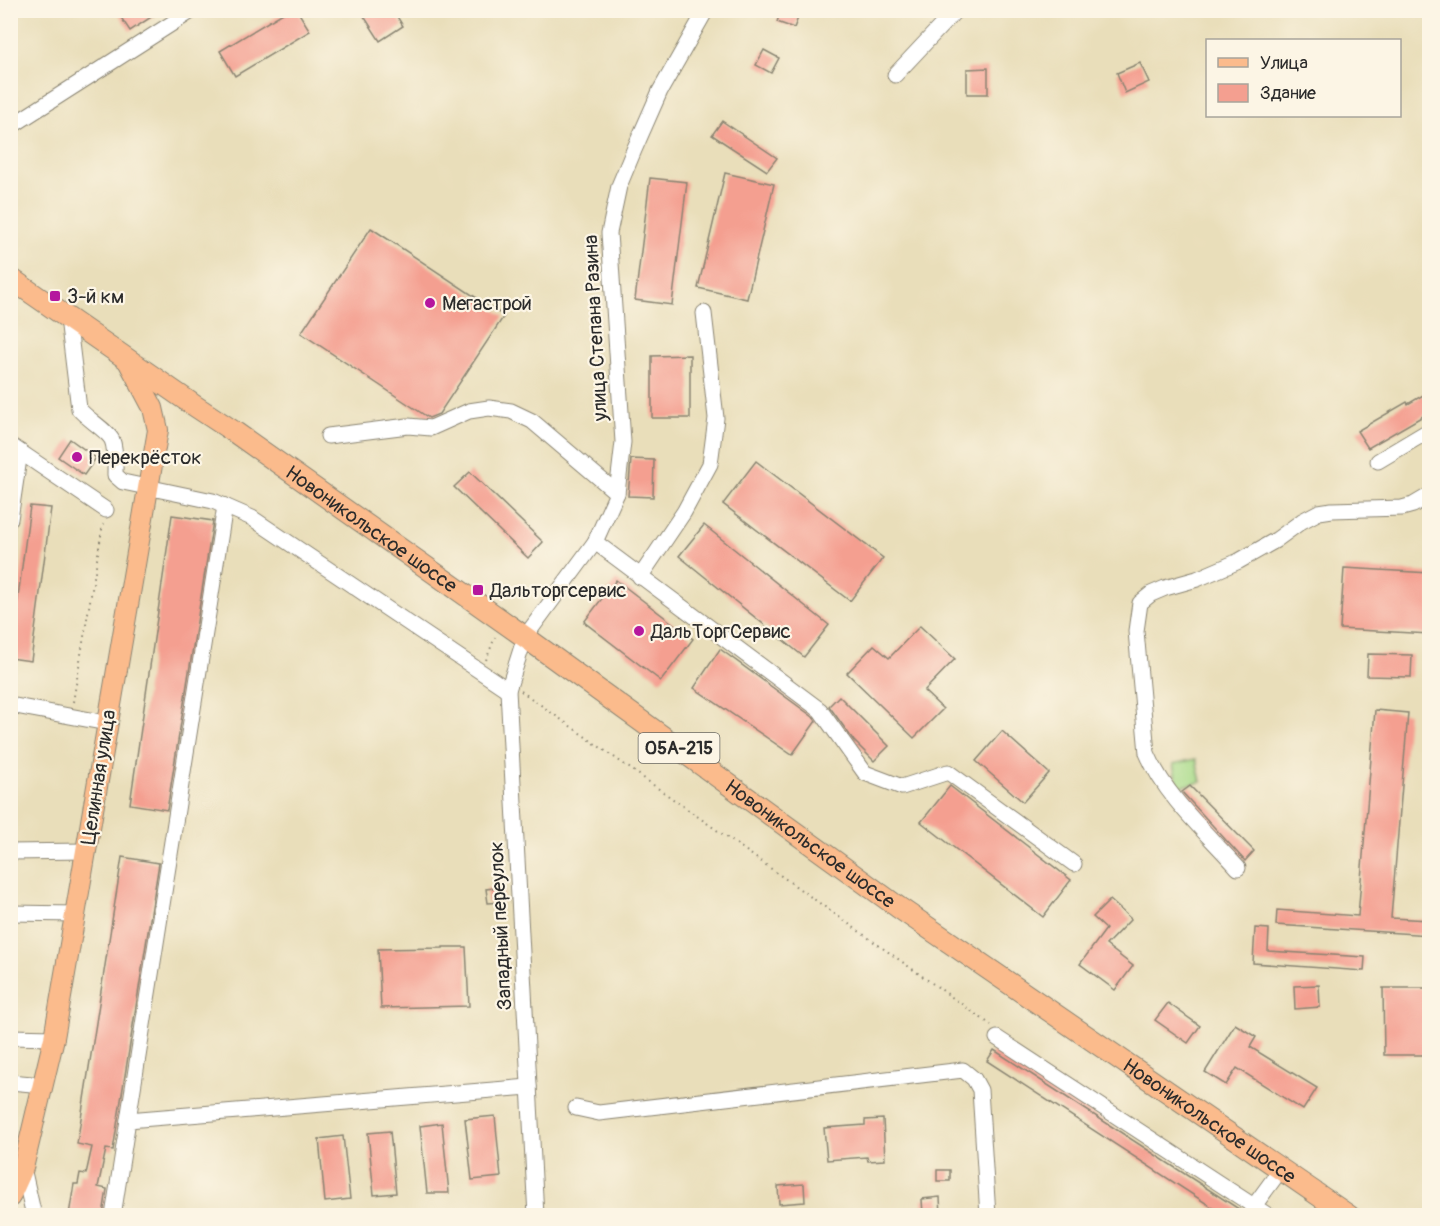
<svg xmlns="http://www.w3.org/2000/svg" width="1440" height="1226" viewBox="0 0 1440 1226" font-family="Pangolin,sans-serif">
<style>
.green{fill:#a9db8a;stroke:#6a835a;stroke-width:1.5}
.building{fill:#f49f90}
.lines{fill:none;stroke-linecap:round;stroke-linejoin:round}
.minor-casing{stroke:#8a8472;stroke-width:17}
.major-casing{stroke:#8a8472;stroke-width:22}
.highway-casing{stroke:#8a8472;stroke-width:23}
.path{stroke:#8a8472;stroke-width:2;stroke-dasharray:1.5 4.5;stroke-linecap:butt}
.minor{stroke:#fff;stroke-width:15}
.major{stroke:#fbbb8c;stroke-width:20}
.highway{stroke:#fbbb8c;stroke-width:21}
.poi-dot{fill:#b5179e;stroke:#fcf5e5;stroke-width:2}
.labels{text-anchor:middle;stroke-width:4.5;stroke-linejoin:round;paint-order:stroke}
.shield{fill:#fcf5e5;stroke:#6a6863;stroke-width:1.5}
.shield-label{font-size:18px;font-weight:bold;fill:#2b2b2b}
.poi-label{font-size:20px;fill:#2b2b2b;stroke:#fcf5e5;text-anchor:start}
.street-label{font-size:20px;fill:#2b2b2b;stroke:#fcf5e5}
</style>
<rect width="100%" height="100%" fill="#fcf5e5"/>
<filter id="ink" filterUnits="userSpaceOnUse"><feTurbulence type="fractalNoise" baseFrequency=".0167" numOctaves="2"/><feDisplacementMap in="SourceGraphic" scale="12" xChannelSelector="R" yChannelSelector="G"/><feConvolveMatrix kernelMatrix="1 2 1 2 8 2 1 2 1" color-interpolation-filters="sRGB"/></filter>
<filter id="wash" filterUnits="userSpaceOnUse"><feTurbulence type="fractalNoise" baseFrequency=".008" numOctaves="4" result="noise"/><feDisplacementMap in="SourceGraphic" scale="24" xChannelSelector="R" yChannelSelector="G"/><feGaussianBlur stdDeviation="1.35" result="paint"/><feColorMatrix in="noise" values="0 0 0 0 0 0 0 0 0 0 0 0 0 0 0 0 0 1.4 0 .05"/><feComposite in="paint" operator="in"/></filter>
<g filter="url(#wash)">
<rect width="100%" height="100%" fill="#e9deba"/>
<polygon class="green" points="1196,759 1201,782 1178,787 1173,764"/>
<g id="blocks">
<g class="building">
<polygon points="116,10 162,10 130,31"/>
<polygon points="288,10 297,10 310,31 235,76 220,51"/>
<polygon points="360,10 393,10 403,26 380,41"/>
<polygon points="781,10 801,10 794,28 777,22"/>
<polygon points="764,50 779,58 771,73 756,65"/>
<polygon points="1140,63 1149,82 1125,93 1117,73"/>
<polygon points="988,68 988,94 967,94 967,69"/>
<polygon points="722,121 777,158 767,171 712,135"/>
<polygon points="725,173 774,184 747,299 698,288"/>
<polygon points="650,178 687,182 672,305 635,300"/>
<polygon points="371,228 504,316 439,414 429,418 301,333"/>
<polygon points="690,355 690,418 652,418 652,356"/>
<polygon points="1430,391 1430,412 1368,448 1357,431 1407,402 1408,404"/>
<polygon points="70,439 96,458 84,475 58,457"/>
<polygon points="631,459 654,460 653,497 628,496"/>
<polygon points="756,461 883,558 850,601 723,504"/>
<polygon points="470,472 543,542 528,558 454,487"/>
<polygon points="30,506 51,508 31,661 10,658"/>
<polygon points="172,515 213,521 167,810 130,804"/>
<polygon points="704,525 829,625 804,657 679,556"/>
<polygon points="1344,568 1430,573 1430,634 1340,629"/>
<polygon points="616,580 693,639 661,681 584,622"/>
<polygon points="920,626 955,659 924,691 943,709 914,738 847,673 874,645 889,658"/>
<polygon points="720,649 813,717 816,721 792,755 694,688"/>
<polygon points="1368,654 1412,655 1411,677 1367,676"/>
<polygon points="839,696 889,746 874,761 854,741 829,706"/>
<polygon points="1375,710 1408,713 1391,918 1430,920 1430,935 1276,925 1277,910 1358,916"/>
<polygon points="1002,731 1049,773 1023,802 976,761"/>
<polygon points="950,786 1071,880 1043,917 921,822"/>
<polygon points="1190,786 1254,851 1245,861 1182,792"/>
<polygon points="122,857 159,863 113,1150 106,1149 98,1187 107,1189 103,1215 69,1215 74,1184 78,1184 80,1173 86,1174 92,1147 77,1144"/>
<polygon points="502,887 503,902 488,903 486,889"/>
<polygon points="1110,900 1131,919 1106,945 1133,966 1115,990 1080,964 1106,929 1093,917"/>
<polygon points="1255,928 1269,929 1268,951 1365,957 1364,971 1253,963"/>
<polygon points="443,947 466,947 469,1006 381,1008 378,949 443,948"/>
<polygon points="1319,985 1320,1007 1295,1009 1294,986"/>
<polygon points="1383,988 1430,988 1430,1055 1384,1055"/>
<polygon points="1168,1003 1200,1026 1188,1043 1155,1020"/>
<polygon points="1235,1024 1256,1037 1250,1047 1317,1088 1303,1110 1237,1068 1226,1085 1205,1072"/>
<polygon points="994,1050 1248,1215 1224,1215 987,1061"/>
<polygon points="495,1116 501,1177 472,1180 465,1119"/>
<polygon points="883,1119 885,1160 868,1161 867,1157 827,1160 824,1128 865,1125 865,1120"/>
<polygon points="442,1123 449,1193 427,1193 420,1126"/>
<polygon points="390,1131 396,1193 374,1195 368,1133"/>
<polygon points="343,1136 350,1199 325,1202 319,1139"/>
<rect x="937" y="1170" width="13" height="11"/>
<polygon points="804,1184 805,1202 779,1204 778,1186"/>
<polygon points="940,1197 941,1215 923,1215 922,1199"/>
</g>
</g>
</g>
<g filter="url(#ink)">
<use href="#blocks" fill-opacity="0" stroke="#8a8472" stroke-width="1.5"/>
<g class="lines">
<g class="minor-casing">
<g id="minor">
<polyline points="895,75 956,10"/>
<polyline points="10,127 193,10"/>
<path d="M 68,318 L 79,409 C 87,419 108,431 112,440 C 116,449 115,465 115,475 L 123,482 L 213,501 L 252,518 L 508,690"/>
<polyline points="328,436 408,426 431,428 469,411 489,408 511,411 532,421 617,493"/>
<polyline points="10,445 106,510"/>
<polyline points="1378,461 1430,430"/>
<polyline points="10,519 20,452"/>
<polyline points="595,542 820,710 865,773 902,787 948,772 1074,864"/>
<polyline points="640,577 684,512 710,464 716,418 704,313"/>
<polyline points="10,705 107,723"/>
<polyline points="10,852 86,851"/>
<path d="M 1238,868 C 1206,832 1166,798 1147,753 L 1136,631 L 1140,603 L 1151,594 L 1165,588 L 1197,579 L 1239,561 L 1276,540 L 1302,521 L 1319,512 L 1332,510 L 1402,508 L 1413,505 L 1430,495"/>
<polyline points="10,913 76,914"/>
<polyline points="10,1037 54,1038"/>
<polyline points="997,1038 1269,1216"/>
<polyline points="10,1082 43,1085"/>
<polyline points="576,1108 599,1113 963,1070 974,1079 980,1090 988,1216"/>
<polyline points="128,1120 225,506"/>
<polyline points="10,1165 23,1168 34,1216"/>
<polyline points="1254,1206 1281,1169"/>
<polyline points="113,1216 128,1120 529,1087"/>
<polyline points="536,1216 508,690 525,637 595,542 617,493 623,442 609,233 619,186 634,150 660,91 706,10"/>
</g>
</g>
<g class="major-casing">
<polyline id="major" points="10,1197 23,1168 54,1038 158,430 153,408 127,359"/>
</g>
<g class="highway-casing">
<g id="highway">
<path id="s1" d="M 10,278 L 192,404 L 236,433 L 525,637 L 898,907 L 1349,1216"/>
</g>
</g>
<g class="path">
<polyline points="486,660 495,637"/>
<polyline points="521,691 991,1025"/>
<polyline points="73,702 103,524"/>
</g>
<use href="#minor" class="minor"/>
<use href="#major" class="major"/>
<use href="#highway" class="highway"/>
</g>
</g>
<g class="poi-dot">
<rect x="49" y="290" width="12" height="12" rx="3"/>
<circle cx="430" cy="303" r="6"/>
<circle cx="77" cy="457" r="6"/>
<rect x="472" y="584" width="12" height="12" rx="3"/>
<circle cx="639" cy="631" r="6"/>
</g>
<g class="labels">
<rect class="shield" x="638.5" y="733" width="81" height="30" rx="4.5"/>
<g class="shield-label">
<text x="679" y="754">05А-215</text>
</g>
<g class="poi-label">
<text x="67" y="303">3-й км</text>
<text x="442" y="310">Мегастрой</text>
<text x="89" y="464">Перекрёсток</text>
<text x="490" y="597">Дальторгсервис</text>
<text x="651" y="638">ДальТоргСервис</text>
</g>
<g class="street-label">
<text transform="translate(595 328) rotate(-93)" y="7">улица Степана Разина</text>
<text dy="7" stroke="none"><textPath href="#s1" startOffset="440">Новоникольское шоссе</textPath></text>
<text transform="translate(98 777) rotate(-81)" y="7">Целинная улица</text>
<text dy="7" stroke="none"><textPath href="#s1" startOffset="980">Новоникольское шоссе</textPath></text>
<text transform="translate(500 926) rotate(-93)" y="7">Западный переулок</text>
<text dy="7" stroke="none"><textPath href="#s1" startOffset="1466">Новоникольское шоссе</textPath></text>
</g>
</g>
<rect width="1440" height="1226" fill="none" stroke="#fcf5e5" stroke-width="36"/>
<rect x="1206" y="39" width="195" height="78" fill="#fcf5e5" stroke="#a8a49b" stroke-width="1.5"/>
<rect x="1218" y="58" width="30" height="9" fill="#fbbb8c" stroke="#a8a49b" stroke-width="1.5"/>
<text x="1260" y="69" font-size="18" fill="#2b2b2b">Улица</text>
<rect x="1218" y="84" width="30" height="18" fill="#f49f90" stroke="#a8a49b" stroke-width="1.5"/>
<text x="1260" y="99" font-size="18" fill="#2b2b2b">Здание</text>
</svg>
